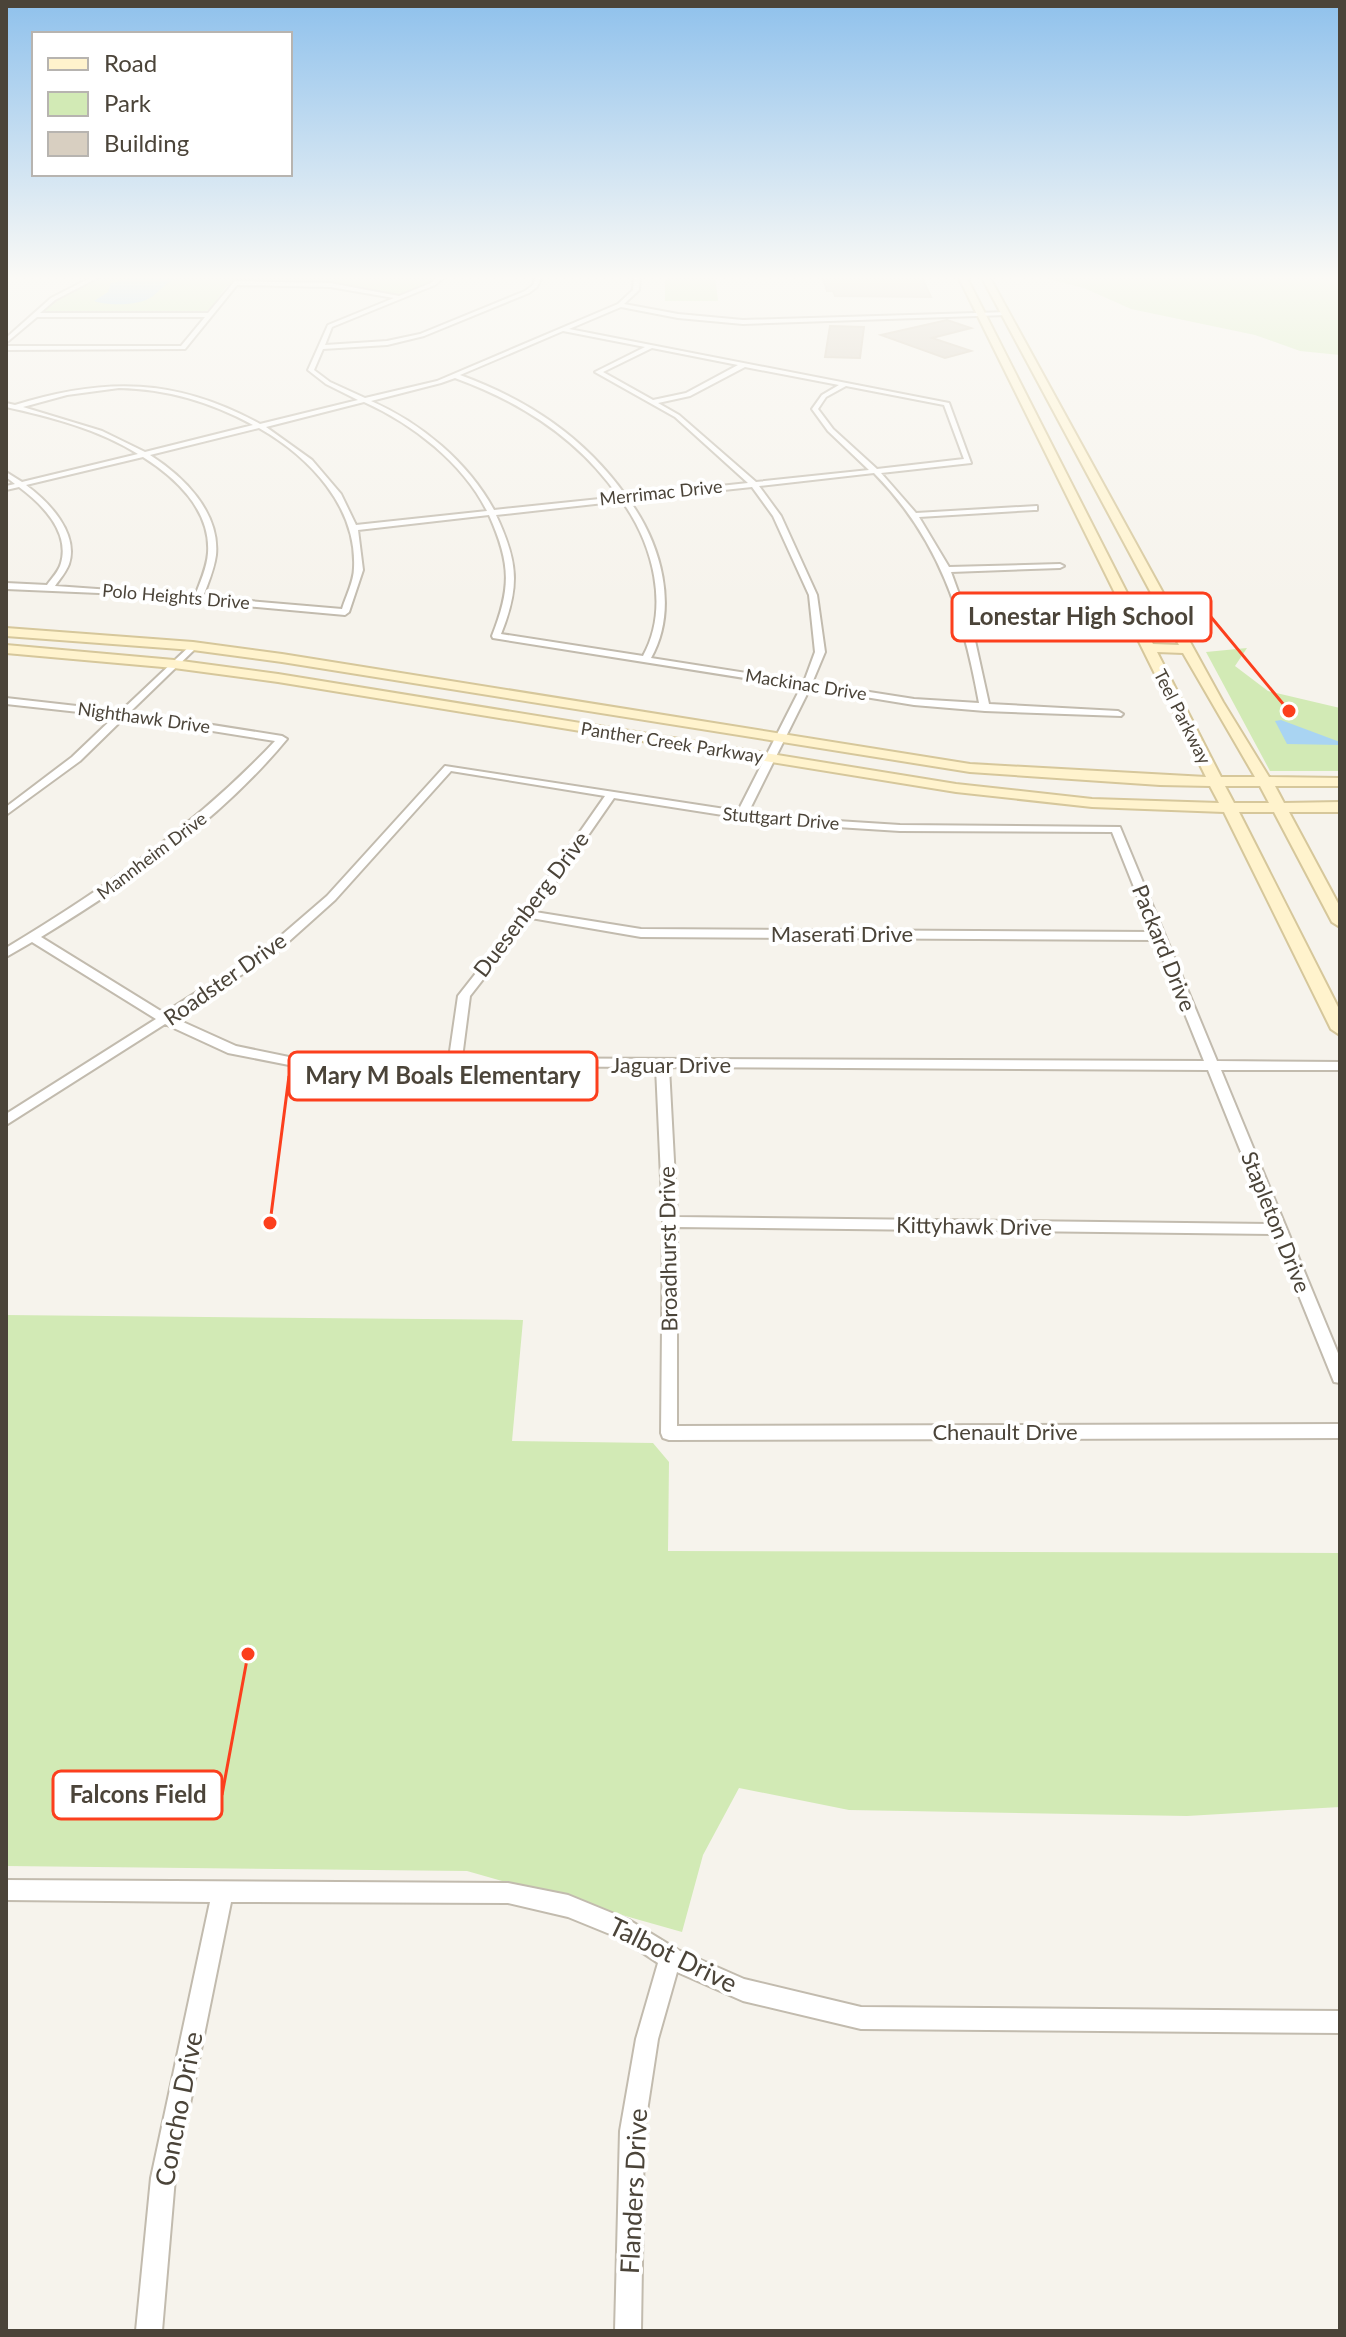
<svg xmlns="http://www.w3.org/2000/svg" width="1346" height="2337" viewBox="0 0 1346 2337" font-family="Lato,sans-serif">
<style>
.green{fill:#d2eab5}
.water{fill:#a9d4f2}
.building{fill:#d8cfc1;stroke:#d3c7b4;stroke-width:2}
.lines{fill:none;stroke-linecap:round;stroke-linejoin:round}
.minor-casing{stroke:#c2bbae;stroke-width:4}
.secondary-casing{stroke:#d6c79b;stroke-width:4}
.minor{fill:#fff;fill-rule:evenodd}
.secondary{fill:#fff3cd;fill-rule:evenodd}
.labels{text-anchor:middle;stroke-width:8;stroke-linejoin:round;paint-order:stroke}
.far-street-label{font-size:18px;fill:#4b4439;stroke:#fff}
.street-label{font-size:22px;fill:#4b4439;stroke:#fff}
.near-street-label{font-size:26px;fill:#4b4439;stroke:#fff}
.leader{fill:none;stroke:#fc3f1d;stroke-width:3}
.callout-dot{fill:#fc3f1d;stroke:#fff;stroke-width:3}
.callout{fill:#fff;stroke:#fc3f1d;stroke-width:3}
.callout-label{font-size:24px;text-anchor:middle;font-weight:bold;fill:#4b4439}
</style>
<rect width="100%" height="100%" fill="#f6f3ec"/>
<g class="green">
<path d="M 102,276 L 439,276 L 429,284 L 399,295 L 329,283 L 234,282 C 221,286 217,308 201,314 L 41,312 L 73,289 Z"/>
<polygon points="665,276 715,276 718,301 665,301"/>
<polygon points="1036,276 1340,276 1340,355 1300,351 1255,335 1131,309 1084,288"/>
<polygon points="1247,648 1235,666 1268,691 1340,708 1340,771 1270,771 1206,652"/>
<polygon points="6,1315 523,1320 512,1441 653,1443 669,1462 668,1551 1340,1553 1340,1807 1187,1816 849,1810 739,1788 703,1855 682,1932 467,1871 6,1866"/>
</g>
<g class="water">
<path d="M 141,276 L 179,276 C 168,282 162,288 153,296 C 141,306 108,306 94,301 L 108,292 L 111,283 Z"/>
<polygon points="1281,720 1340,742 1340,745 1287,744 1275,721"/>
</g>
<g class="building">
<polygon points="822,276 921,276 931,297 835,296 833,291 827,291"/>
<polygon points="947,320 971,328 932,338 971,351 945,358 881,335"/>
<polygon points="830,326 864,327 860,358 825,357"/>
</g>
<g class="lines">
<g class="minor-casing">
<g id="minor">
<path d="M 94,276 L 101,276 L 55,300 L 40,313 L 208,313 L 235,281 L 330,283 L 399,296 L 431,283 L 440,276 L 446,276 L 435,285 L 332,327 L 325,345 L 387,341 L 420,334 L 525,291 L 533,285 L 536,276 L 542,276 L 537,287 L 529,293 L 424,336 L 387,345 L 323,349 L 314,370 L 330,382 L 365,398 L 437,381 L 618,304 L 633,290 L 634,276 L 640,276 L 639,290 L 624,304 L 678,314 L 743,320 L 1008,312 L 1006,315 L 743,324 L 678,318 L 621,307 L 569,329 L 949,403 L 971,463 L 881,473 L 916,513 L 1037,506 L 1037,510 L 1034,510 L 919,517 L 949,567 L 1060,564 L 1064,566 L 1060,568 L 951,572 L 972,630 L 1091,631 L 1095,634 L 1091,637 L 974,636 L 989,704 L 1118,711 L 1123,714 L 1121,716 L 985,711 L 914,705 L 810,688 L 748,813 L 774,817 L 900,825 L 1120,827 L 1217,1061 L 1340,1062 L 1340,1070 L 1221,1070 L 1340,1358 L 1340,1383 L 1334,1382 L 1332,1377 L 1274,1234 L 677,1227 L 677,1426 L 1340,1424 L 1340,1438 L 669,1440 L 663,1438 L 661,1433 L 663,1222 L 656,1067 L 289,1065 L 228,1053 L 165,1024 L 6,1125 L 6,1114 L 156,1019 L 32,942 L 6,957 L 6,948 C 104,889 196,825 275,741 L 125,717 L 80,761 L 6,815 L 6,807 L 72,757 L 115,716 L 6,704 L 6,698 L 121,711 L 193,643 L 197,646 L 196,648 L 130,712 L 282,736 L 287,739 C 220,820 130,883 41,937 L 164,1013 L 269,946 L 327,896 L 445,766 L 738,811 L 801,687 L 493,638 L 492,636 C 511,588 511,564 489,515 L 358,530 L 363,570 L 349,612 L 345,615 L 99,593 L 6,589 L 6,583 L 47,585 C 52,578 59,571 61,563 C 70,532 42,504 19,487 L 6,490 L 6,486 L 15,484 L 6,477 L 6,472 L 22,482 L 138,454 C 98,429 51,417 6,407 L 6,403 L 15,405 C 105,377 177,378 260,424 L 358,400 L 326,384 L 308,370 L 328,325 L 394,298 L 330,287 L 237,285 L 185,349 L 6,350 L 6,346 L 181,346 L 205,317 L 37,317 L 6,343 L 6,338 L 51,298 ZM 563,331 L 645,347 L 595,372 L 675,417 L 748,483 L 626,496 C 584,437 528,400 460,375 ZM 652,348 L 738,365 L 686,393 L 653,400 L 603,372 ZM 745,367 L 839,385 L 822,395 L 812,409 L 828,431 L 869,470 L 756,482 L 679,415 L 658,403 L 690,396 ZM 455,378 C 521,402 578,438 619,497 L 494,510 C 468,462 421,423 371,401 L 441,383 ZM 846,386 L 944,405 L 964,459 L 877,469 L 833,429 L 818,409 L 826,397 ZM 119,388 C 167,389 211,402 253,425 L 145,452 L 102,431 L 23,407 L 67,395 ZM 364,402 C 413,424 463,463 487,511 L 356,525 L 341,494 L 312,460 L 266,427 ZM 259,428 C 310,457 357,507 354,568 C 354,581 346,596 342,609 L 203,597 C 208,583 214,570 216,555 C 220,512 183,476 150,455 ZM 143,457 C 175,477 211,510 208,553 C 207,568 200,582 195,596 L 55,586 C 60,579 66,572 69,564 C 79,533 49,502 26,485 ZM 874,473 C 939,539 963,614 979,703 L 914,699 L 812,683 L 825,652 L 817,595 L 781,516 L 759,486 ZM 752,487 L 773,516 L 809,595 L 815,652 L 804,682 L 651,658 C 679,608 661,544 629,500 ZM 622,501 C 653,544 670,608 643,656 L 501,634 C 520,586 518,562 496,515 ZM 451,771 L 605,796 L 524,912 L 458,996 L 449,1058 L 289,1057 L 236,1046 L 174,1018 L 277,952 L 335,900 ZM 614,798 L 774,823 L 900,831 L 1112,832 L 1152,932 L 641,929 L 535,912 ZM 531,918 L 641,937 L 1155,940 L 1204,1061 L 462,1058 L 470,996 ZM 669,1067 L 1208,1070 L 1270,1224 L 677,1217 Z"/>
<polygon points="6,1880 508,1883 568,1895 629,1920 678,1950 744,1979 861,2007 1340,2011 1340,2033 861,2029 743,2001 677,1972 658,2039 644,2131 641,2331 615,2331 620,2131 636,2039 658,1963 622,1939 568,1917 508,1903 231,1902 175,2178 162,2331 136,2331 151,2178 210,1902 6,1900"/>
</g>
</g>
<g class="secondary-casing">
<path id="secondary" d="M 958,276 L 966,276 L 1153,644 L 1179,645 L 981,276 L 989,276 L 1223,702 L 1269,777 L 1340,778 L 1340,786 L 1275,786 L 1284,803 L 1340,802 L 1340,812 L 1289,812 L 1340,907 L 1340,927 L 1332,922 L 1274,812 L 1239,812 L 1340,1011 L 1340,1035 L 1331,1029 L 1224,812 L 1092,807 L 956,792 L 278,682 L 174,668 L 6,653 L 6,645 L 174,660 L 278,674 L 956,784 L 1092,799 L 1219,803 L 1210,786 L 1160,785 L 970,772 L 282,662 L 193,650 L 6,636 L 6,628 L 193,642 L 282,654 L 970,764 L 1206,777 ZM 1157,652 L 1183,653 L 1255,777 L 1221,777 ZM 1225,786 L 1260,786 L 1269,803 L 1234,803 Z"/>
</g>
<use href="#minor" class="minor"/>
<use href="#secondary" class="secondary"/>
</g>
<linearGradient id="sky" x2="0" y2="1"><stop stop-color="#8fc1ec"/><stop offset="0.46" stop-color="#fbfaf6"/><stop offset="1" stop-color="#fbfaf6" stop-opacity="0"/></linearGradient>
<rect width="1346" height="603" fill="url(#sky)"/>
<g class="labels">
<g class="far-street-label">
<text transform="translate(661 493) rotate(-6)" y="6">Merrimac Drive</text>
<text transform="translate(176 597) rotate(5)" y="6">Polo Heights Drive</text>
<text transform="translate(806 685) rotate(9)" y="6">Mackinac Drive</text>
<text transform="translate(1182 717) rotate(63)" y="6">Teel Parkway</text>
<text transform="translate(144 718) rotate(8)" y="6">Nighthawk Drive</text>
<text transform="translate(672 743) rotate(9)" y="6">Panther Creek Parkway</text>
<text transform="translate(781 819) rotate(5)" y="6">Stuttgart Drive</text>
<text transform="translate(152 856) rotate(-37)" y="6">Mannheim Drive</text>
</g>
<g class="street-label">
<text transform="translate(531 904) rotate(-53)" y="8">Duesenberg Drive</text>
<text x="842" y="942">Maserati Drive</text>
<text transform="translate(1164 948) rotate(68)" y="8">Packard Drive</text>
<text transform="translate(225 979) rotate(-35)" y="8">Roadster Drive</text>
<text x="671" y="1073">Jaguar Drive</text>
<text transform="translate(1276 1222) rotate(68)" y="8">Stapleton Drive</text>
<text transform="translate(974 1226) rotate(1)" y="8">Kittyhawk Drive</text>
<text transform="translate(668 1249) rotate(-91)" y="8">Broadhurst Drive</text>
<text x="1005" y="1440">Chenault Drive</text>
</g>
<g class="near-street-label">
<text transform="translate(673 1955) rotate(26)" y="9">Talbot Drive</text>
<text transform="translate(179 2109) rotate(-79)" y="9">Concho Drive</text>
<text transform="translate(634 2191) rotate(-87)" y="9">Flanders Drive</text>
</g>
</g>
<path class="leader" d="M1289 711L1211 617M270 1223L289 1076M248 1654L222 1795"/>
<g class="callout-dot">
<circle cx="1289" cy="711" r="8"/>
<circle cx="270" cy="1223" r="8"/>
<circle cx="248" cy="1654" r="8"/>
</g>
<g class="callout">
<rect x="952" y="593" width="259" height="48" rx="8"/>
<rect x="289" y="1052" width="308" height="48" rx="8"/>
<rect x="53" y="1771" width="169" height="48" rx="8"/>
</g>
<g class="callout-label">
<text x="1081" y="625">Lonestar High School</text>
<text x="443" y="1084">Mary M Boals Elementary</text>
<text x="138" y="1803">Falcons Field</text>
</g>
<rect width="1346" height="2337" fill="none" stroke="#4b4439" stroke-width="16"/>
<rect x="32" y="32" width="260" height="144" fill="#ffffff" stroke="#b7b4b0" stroke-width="2"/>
<rect x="48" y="58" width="40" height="12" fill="#fff3cd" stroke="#b7b4b0" stroke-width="2"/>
<text x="104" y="72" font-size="24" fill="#4b4439">Road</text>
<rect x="48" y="92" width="40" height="24" fill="#d2eab5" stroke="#b7b4b0" stroke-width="2"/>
<text x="104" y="112" font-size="24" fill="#4b4439">Park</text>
<rect x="48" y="132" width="40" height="24" fill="#d8cfc1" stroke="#b7b4b0" stroke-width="2"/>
<text x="104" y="152" font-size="24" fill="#4b4439">Building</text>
</svg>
